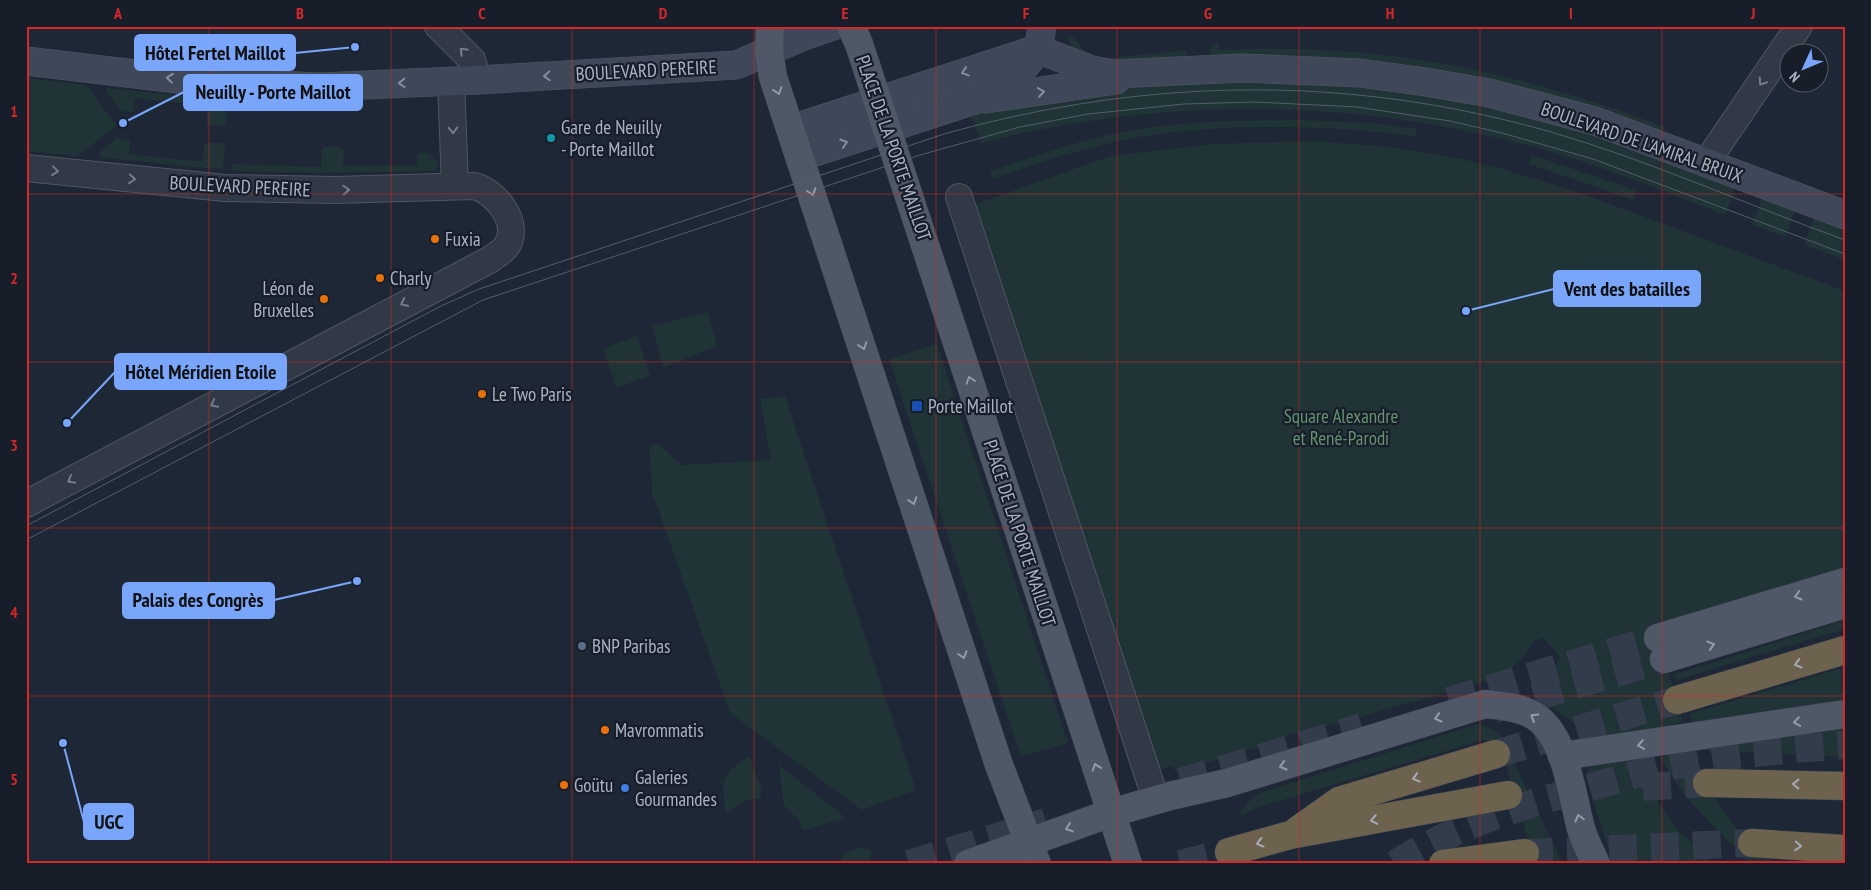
<svg xmlns="http://www.w3.org/2000/svg" width="1871" height="890" viewBox="0 0 1871 890" font-family="'PT Sans Narrow',sans-serif">
<style>
.green{fill:#203336}
.lines{fill:none;stroke-linecap:round;stroke-linejoin:round}
.primary-tunnel{stroke:#333c4a;stroke-width:28;stroke-dasharray:28 14;stroke-linecap:butt}
.highway-tunnel{stroke:#333c4a;stroke-width:28;stroke-dasharray:28 14;stroke-linecap:butt}
.street-casing{stroke:#4f5664;stroke-width:28}
.secondary-casing{stroke:#4f5664;stroke-width:29}
.primary-casing{stroke:#3b424f;stroke-width:29}
.highway-casing{stroke:#3c4350;stroke-width:29}
.street{stroke:#313946;stroke-width:26}
.secondary{stroke:#3f4859;stroke-width:28}
.primary{stroke:#4f5866;stroke-width:28}
.highway{stroke:#6c624e;stroke-width:28}
.tram{stroke:#535d6d;stroke-width:1}
.oneway{stroke:#747c8b}
.oneway2{stroke:#858e9e}
.oneway3{stroke:#949cac}
.oneway4{stroke:#a5abb7}
.grid{fill:none;stroke:#d62828;stroke-width:1;stroke-opacity:0.55}
.culture-dot{fill:#0f9aa8;stroke:#171e2a;stroke-width:2}
.food-dot{fill:#e8710a;stroke:#171e2a;stroke-width:2}
.transit-dot{fill:#1a4fb4;stroke:#171e2a;stroke-width:2}
.service-dot{fill:#5c6f8a;stroke:#171e2a;stroke-width:2}
.shop-dot{fill:#3f7fe0;stroke:#171e2a;stroke-width:2}
.labels{text-anchor:middle;stroke-width:4.5;stroke-linejoin:round;paint-order:stroke}
.street-label{font-size:19px;fill:#abb3c3;stroke:#171e2a}
.poi-label{font-size:19px;fill:#abb3c3;stroke:#171e2a;text-anchor:start}
.park-label{font-size:19px;fill:#639470;stroke:#171e2a}
.leader{fill:none;stroke:#79a5fa;stroke-width:2}
.callout-dot{fill:#79a5fa;stroke:#171e2a;stroke-width:2}
.callout{fill:#79a5fa;stroke:#79a5fa;stroke-width:2}
.callout-label{font-size:20px;text-anchor:middle;font-weight:bold;fill:#111}
.neatline{fill:none;stroke:#d62828;stroke-width:2}
.grid-label{font-size:16px;text-anchor:middle;font-weight:bold;fill:#d62828}
</style>
<rect width="100%" height="100%" fill="#1e2735"/>
<g class="green">
<polygon points="1067,36 1074,38 1086,53 1101,59 1187,50 1187,59 1109,66 1073,49"/>
<path d="M 1218,42 L 1219,50 C 1382,42 1513,70 1665,127 L 1662,134 L 1209,58 L 1210,47 Z"/>
<polygon points="26,78 86,85 117,126 77,156 26,151"/>
<path d="M 1201,81 L 1329,82 L 1451,97 L 1568,125 L 1736,186 L 1725,215 C 1665,192 1606,167 1544,150 C 1358,98 1168,95 981,143 L 970,112 L 1125,87 Z"/>
<polygon points="107,88 214,99 317,103 317,111 227,108 226,126 207,125 207,106 135,98 133,112 122,111 106,92"/>
<path d="M 1302,120 L 1373,123 L 1417,129 L 1416,137 C 1327,124 1216,123 1128,139 C 1082,148 1037,164 993,179 L 990,171 C 1030,158 1070,143 1112,134 C 1174,121 1239,120 1302,120 Z"/>
<polygon points="116,138 130,140 129,154 202,162 204,145 206,143 223,143 225,146 223,170 99,157 100,152"/>
<path d="M 1312,141 L 1391,147 L 1457,158 L 1500,168 L 1583,194 L 1845,291 L 1845,568 L 1655,626 L 1683,722 C 1658,728 1618,740 1592,732 C 1574,726 1559,712 1544,700 L 1551,676 L 1560,656 L 1542,637 L 1533,642 L 1526,655 L 1501,677 L 1303,733 L 1302,731 L 1271,740 L 1272,743 L 1176,772 L 1172,766 L 1155,771 L 971,206 L 1110,156 L 1212,144 Z"/>
<polygon points="325,146 341,147 344,150 343,166 417,166 418,153 429,153 439,164 436,171 325,173 232,171 232,164 321,167 322,149"/>
<polygon points="1532,155 1637,190 1633,200 1529,164"/>
<polygon points="1763,196 1796,209 1785,237 1752,225"/>
<polygon points="1815,216 1845,227 1845,260 1804,245"/>
<polygon points="708,312 717,346 663,368 652,326"/>
<polygon points="637,336 650,376 616,388 603,348"/>
<polygon points="937,344 1068,743 1021,757 889,359"/>
<polygon points="785,396 916,790 862,810 730,713 652,492 649,445 659,444 681,465 771,460 760,399"/>
<polygon points="1845,620 1845,629 1677,680 1673,675"/>
<polygon points="1845,667 1845,757 1702,750 1689,714"/>
<polygon points="1478,724 1499,732 1563,864 1535,864 1504,758 1489,742 1483,740 1256,808 1244,815 1238,815 1253,797 1262,792"/>
<polygon points="1694,752 1711,793 1737,829 1777,864 1750,864 1686,797 1659,757"/>
<path d="M 749,756 L 762,789 L 760,799 C 745,799 736,805 726,814 C 721,781 720,775 749,756 Z"/>
<polygon points="1633,760 1659,804 1679,831 1715,864 1613,864 1586,778 1588,770 1597,763"/>
<polygon points="779,765 846,818 802,831 799,820 784,805"/>
<polygon points="859,848 867,849 872,853 869,863 841,864 840,860 845,853"/>
</g>
<g class="lines">
<g class="primary-tunnel">
<polyline points="1449,701 1658,638"/>
<polyline points="1494,709 1664,659"/>
<polyline points="1181,782 1362,727"/>
<polyline points="909,864 1046,822"/>
</g>
<g class="highway-tunnel">
<polyline points="1496,754 1677,700"/>
<polyline points="1643,787 1707,783"/>
<polyline points="1525,853 1752,843"/>
<polyline points="1180,864 1229,852"/>
<path d="M 1395,864 C 1452,828 1515,807 1580,790 C 1606,783 1631,775 1657,769 C 1718,755 1782,750 1845,745"/>
</g>
<g class="street-casing">
<g id="street">
<polyline points="438,26 472,60 478,80"/>
<polyline points="451,81 455,186"/>
<polyline points="1706,163 1799,26"/>
<path d="M 26,168 L 225,188 L 335,190 L 474,186 C 496,191 522,224 506,247 C 502,252 496,255 491,259 L 26,504"/>
<polyline points="959,197 1156,800"/>
</g>
</g>
<g class="secondary-casing">
<g id="secondary">
<polyline points="26,61 186,80 252,84 320,87 478,80 736,65 807,35 833,26"/>
<polyline points="986,99 1116,80"/>
<polyline points="791,129 1037,49 1092,70 1114,74 1242,68 1360,73 1426,82 1489,93 1595,121 1845,215"/>
<path d="M 800,157 L 975,100 C 998,88 1024,74 1037,50 C 1040,43 1041,33 1042,26"/>
</g>
</g>
<g class="primary-casing">
<g id="primary">
<polyline points="770,26 769,52 773,77 999,765 1037,864"/>
<polyline points="851,26 859,44 1128,864"/>
<polyline points="1658,638 1845,582"/>
<polyline points="1664,659 1845,604"/>
<polyline points="1562,756 1845,714"/>
<path d="M 968,864 L 1111,813 L 1170,796 L 1227,783 L 1485,704 C 1502,706 1521,707 1536,717 C 1567,738 1572,798 1582,832 C 1586,843 1591,853 1596,864"/>
</g>
</g>
<g class="highway-casing">
<g id="highway">
<polyline points="1677,700 1845,650"/>
<polyline points="1707,783 1845,786"/>
<polyline points="1298,830 1339,801 1496,754"/>
<polyline points="1752,843 1845,849"/>
<polyline points="1229,852 1290,835 1508,795"/>
<polyline points="1443,864 1525,853"/>
</g>
</g>
<use href="#street" class="street"/>
<use href="#secondary" class="secondary"/>
<use href="#primary" class="primary"/>
<use href="#highway" class="highway"/>
<g class="tram">
<path d="M 26,526 L 439,307 L 479,289 L 944,134 C 1147,77 1348,74 1551,132 C 1651,161 1747,205 1845,240"/>
<polyline points="26,540 483,300 920,155 1020,127 1088,114 1184,104 1255,102 1357,107 1450,121 1502,133 1593,159 1845,254"/>
</g>
</g>
<defs><path id="oneway-chevron" d="M-2-3.5L2.5 0L-2 3.5" fill="none" stroke-width="1.6" stroke-linecap="round" stroke-linejoin="round" transform="scale(1.25)"/></defs>
<g class="oneway">
<use href="#oneway-chevron" transform="translate(463 51) rotate(-135)"/>
<use href="#oneway-chevron" transform="translate(1762 82) rotate(123)"/>
<use href="#oneway-chevron" transform="translate(453 130) rotate(88)"/>
<use href="#oneway-chevron" transform="translate(55 171) rotate(7)"/>
<use href="#oneway-chevron" transform="translate(132 179) rotate(5)"/>
<use href="#oneway-chevron" transform="translate(346 190) rotate(-2)"/>
<use href="#oneway-chevron" transform="translate(404 303) rotate(152)"/>
<use href="#oneway-chevron" transform="translate(214 404) rotate(152)"/>
<use href="#oneway-chevron" transform="translate(71 480) rotate(152)"/>
</g>
<g class="oneway2">
<use href="#oneway-chevron" transform="translate(965 72) rotate(162)"/>
<use href="#oneway-chevron" transform="translate(547 76) rotate(177)"/>
<use href="#oneway-chevron" transform="translate(170 78) rotate(-174)"/>
<use href="#oneway-chevron" transform="translate(402 83) rotate(178)"/>
<use href="#oneway-chevron" transform="translate(1041 92) rotate(-8)"/>
<use href="#oneway-chevron" transform="translate(844 143) rotate(-18)"/>
</g>
<g class="oneway3">
<use href="#oneway-chevron" transform="translate(778 91) rotate(72)"/>
<use href="#oneway-chevron" transform="translate(812 192) rotate(72)"/>
<use href="#oneway-chevron" transform="translate(863 346) rotate(72)"/>
<use href="#oneway-chevron" transform="translate(970 380) rotate(-108)"/>
<use href="#oneway-chevron" transform="translate(913 501) rotate(72)"/>
<use href="#oneway-chevron" transform="translate(1798 596) rotate(163)"/>
<use href="#oneway-chevron" transform="translate(1711 645) rotate(-17)"/>
<use href="#oneway-chevron" transform="translate(963 655) rotate(72)"/>
<use href="#oneway-chevron" transform="translate(1534 717) rotate(-148)"/>
<use href="#oneway-chevron" transform="translate(1438 718) rotate(163)"/>
<use href="#oneway-chevron" transform="translate(1797 722) rotate(171)"/>
<use href="#oneway-chevron" transform="translate(1641 745) rotate(172)"/>
<use href="#oneway-chevron" transform="translate(1283 766) rotate(163)"/>
<use href="#oneway-chevron" transform="translate(1096 767) rotate(-109)"/>
<use href="#oneway-chevron" transform="translate(1579 818) rotate(-105)"/>
<use href="#oneway-chevron" transform="translate(1069 828) rotate(161)"/>
</g>
<g class="oneway4">
<use href="#oneway-chevron" transform="translate(1798 664) rotate(163)"/>
<use href="#oneway-chevron" transform="translate(1416 778) rotate(163)"/>
<use href="#oneway-chevron" transform="translate(1796 784) rotate(-179)"/>
<use href="#oneway-chevron" transform="translate(1374 820) rotate(169)"/>
<use href="#oneway-chevron" transform="translate(1260 843) rotate(165)"/>
<use href="#oneway-chevron" transform="translate(1798 846) rotate(4)"/>
</g>
<path class="grid" d="M 209,26 L 209,864M 391,26 L 391,864M 572,26 L 572,864M 754,26 L 754,864M 936,26 L 936,864M 1117,26 L 1117,864M 1299,26 L 1299,864M 1480,26 L 1480,864M 1662,26 L 1662,864M 26,194 L 1845,194M 26,362 L 1845,362M 26,528 L 1845,528M 26,696 L 1845,696"/>
<circle class="culture-dot" cx="551" cy="138" r="5"/>
<g class="food-dot">
<circle cx="435" cy="239" r="5"/>
<circle cx="380" cy="278" r="5"/>
<circle cx="324" cy="299" r="5"/>
<circle cx="482" cy="394" r="5"/>
<circle cx="605" cy="730" r="5"/>
<circle cx="564" cy="785" r="5"/>
</g>
<rect class="transit-dot" x="911" y="400" width="12" height="12" rx="2.5"/>
<circle class="service-dot" cx="582" cy="646" r="5"/>
<circle class="shop-dot" cx="625" cy="788" r="5"/>
<g class="labels">
<g class="street-label">
<text transform="translate(646 70) rotate(-3)" y="7">BOULEVARD PEREIRE</text>
<text transform="translate(1642 142) rotate(19)" y="7">BOULEVARD DE L'AMIRAL BRUIX</text>
<text transform="translate(894 148) rotate(71)" y="7">PLACE DE LA PORTE MAILLOT</text>
<text transform="translate(240 186) rotate(3)" y="7">BOULEVARD PEREIRE</text>
<text transform="translate(1020 533) rotate(72)" y="7">PLACE DE LA PORTE MAILLOT</text>
</g>
<g class="poi-label">
<text x="561" y="134">Gare de Neuilly<tspan x="561" dy="22">- Porte Maillot</tspan></text>
<text x="445" y="246">Fuxia</text>
<text x="390" y="285">Charly</text>
<text x="314" y="295" text-anchor="end">Léon de<tspan x="314" dy="22">Bruxelles</tspan></text>
<text x="492" y="401">Le Two Paris</text>
<text x="928" y="413">Porte Maillot</text>
<text x="592" y="653">BNP Paribas</text>
<text x="615" y="737">Mavrommatis</text>
<text x="635" y="784">Galeries<tspan x="635" dy="22">Gourmandes</tspan></text>
<text x="574" y="792">Goütu</text>
</g>
<g class="park-label">
<text x="1341" y="423">Square Alexandre<tspan x="1341" dy="22">et René-Parodi</tspan></text>
</g>
</g>
<path class="leader" d="M355 47L295 53M123 123L184 92M1466 311L1554 289M67 423L115 372M357 581L274 600M63 743L84 822"/>
<g class="callout-dot">
<circle cx="355" cy="47" r="5"/>
<circle cx="123" cy="123" r="5"/>
<circle cx="1466" cy="311" r="5"/>
<circle cx="67" cy="423" r="5"/>
<circle cx="357" cy="581" r="5"/>
<circle cx="63" cy="743" r="5"/>
</g>
<g class="callout">
<rect x="135" y="35" width="160" height="35" rx="5"/>
<rect x="184" y="75" width="178" height="35" rx="5"/>
<rect x="1554" y="271" width="146" height="35" rx="5"/>
<rect x="115" y="354" width="171" height="35" rx="5"/>
<rect x="123" y="583" width="151" height="35" rx="5"/>
<rect x="84" y="804" width="49" height="35" rx="5"/>
</g>
<g class="callout-label">
<text x="215" y="60">Hôtel Fertel Maillot</text>
<text x="273" y="99">Neuilly - Porte Maillot</text>
<text x="1627" y="296">Vent des batailles</text>
<text x="201" y="379">Hôtel Méridien Etoile</text>
<text x="198" y="607">Palais des Congrès</text>
<text x="109" y="829">UGC</text>
</g>
<rect width="1871" height="890" fill="none" stroke="#171e2a" stroke-width="55"/>
<g transform="translate(1804 68) rotate(226)"><circle r="24" fill="#171e2a" stroke="#525a67"/>
<path d="M0-4L9 19L0 12L-9 19Z" fill="#79a5fa"/>
<text y="-8" font-size="14" font-weight="bold" text-anchor="middle" fill="#abb3c3">N</text>
</g>
<rect x="28" y="28" width="1816" height="834" class="neatline"/>
<g class="grid-label">
<text x="118" y="19">A</text>
<text x="300" y="19">B</text>
<text x="482" y="19">C</text>
<text x="663" y="19">D</text>
<text x="845" y="19">E</text>
<text x="1026" y="19">F</text>
<text x="1208" y="19">G</text>
<text x="1390" y="19">H</text>
<text x="1571" y="19">I</text>
<text x="1753" y="19">J</text>
<text x="14" y="117">1</text>
<text x="14" y="284">2</text>
<text x="14" y="451">3</text>
<text x="14" y="618">4</text>
<text x="14" y="785">5</text>
</g>
</svg>
